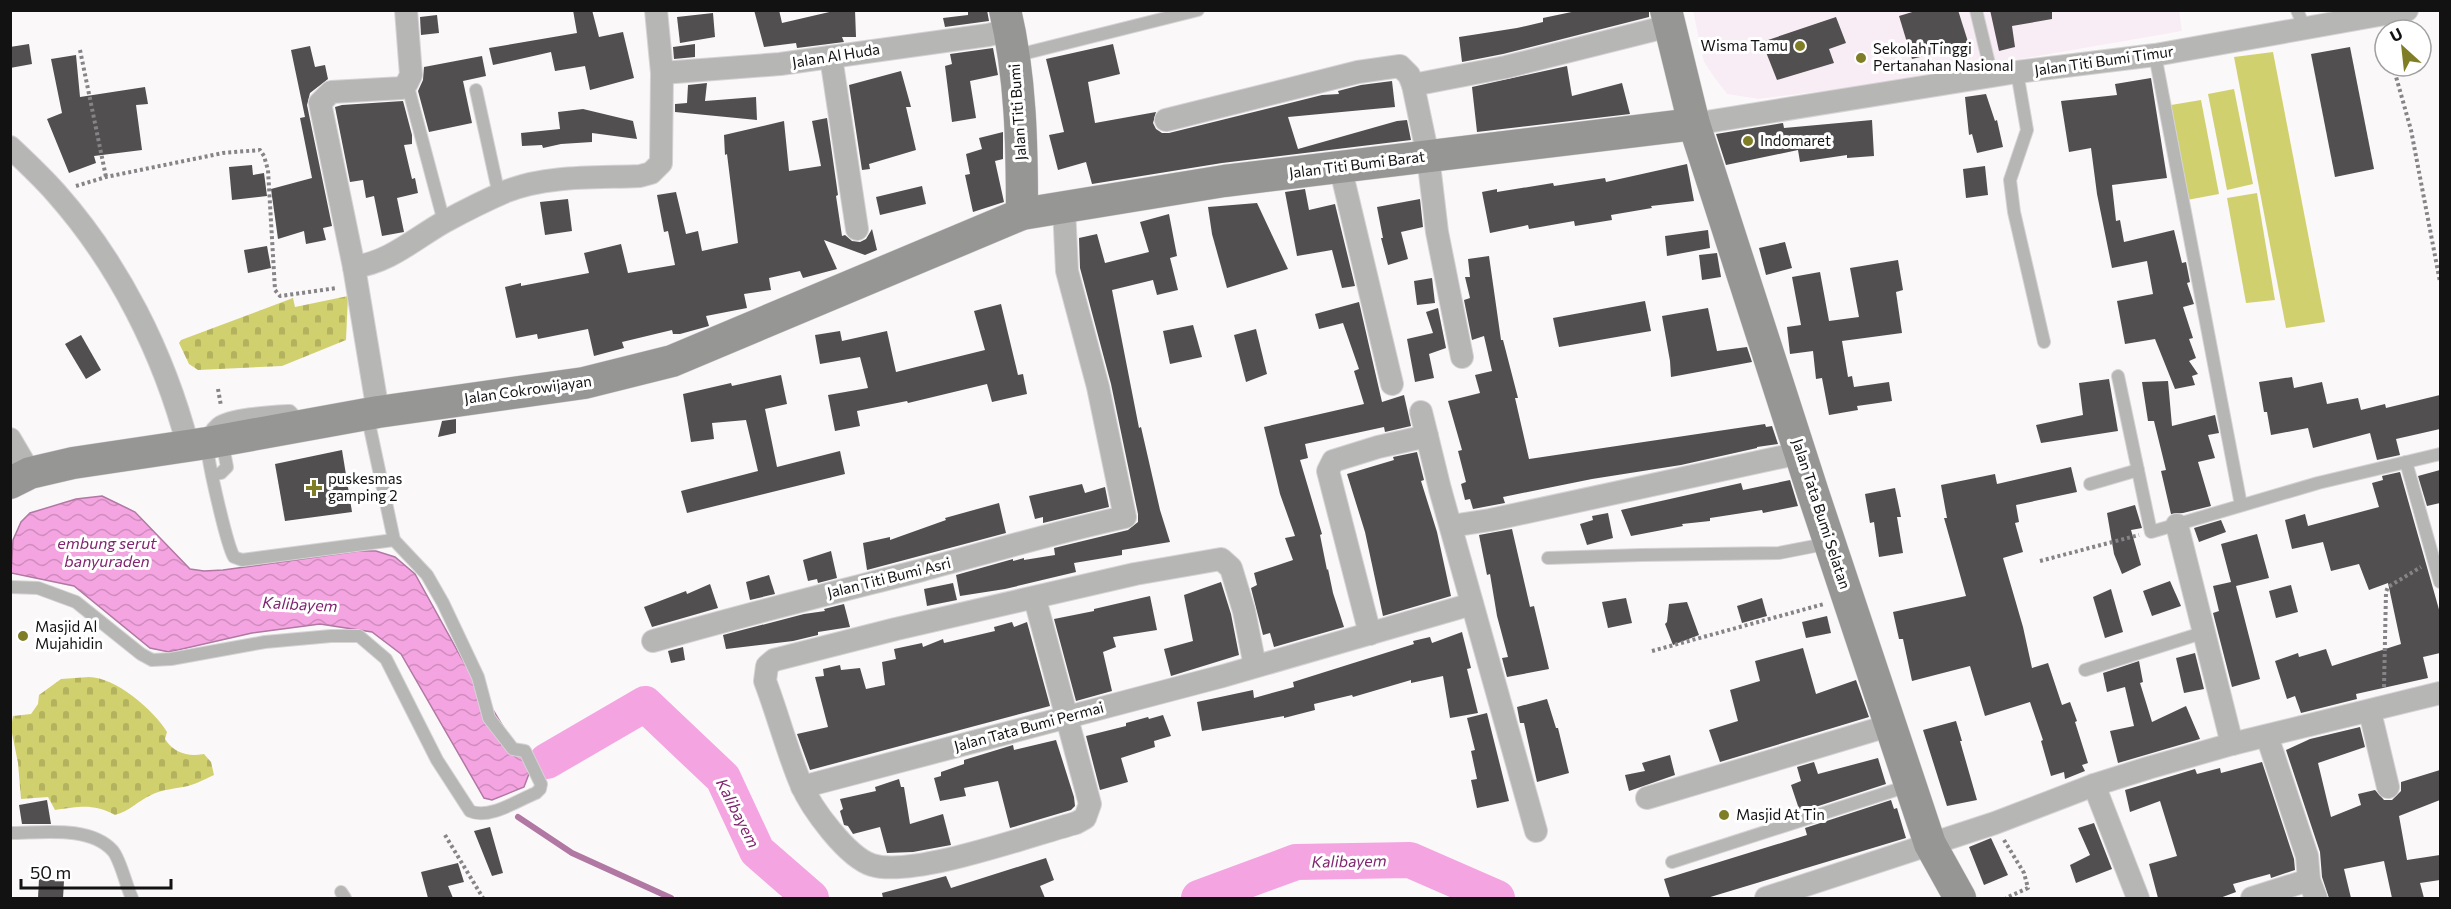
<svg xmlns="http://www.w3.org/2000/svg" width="2451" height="909" viewBox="0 0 2451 909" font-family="Commissioner,sans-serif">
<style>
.built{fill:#f8edf5}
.grass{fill:#d1d06e}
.cemetery{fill:url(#cemetery-stones)}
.water{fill:url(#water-waves);stroke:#b078a2;stroke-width:1.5}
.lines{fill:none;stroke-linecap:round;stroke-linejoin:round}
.stream{stroke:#b078a2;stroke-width:6}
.river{stroke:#f4a4e0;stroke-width:36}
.building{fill:#524f51}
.lane-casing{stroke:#d6d3d5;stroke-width:14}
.street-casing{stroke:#d6d3d5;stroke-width:24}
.secondary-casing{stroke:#d6d3d5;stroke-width:33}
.path{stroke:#868486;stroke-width:4;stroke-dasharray:3 3;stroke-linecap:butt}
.lane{stroke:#b6b6b5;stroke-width:12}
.street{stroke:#b6b6b5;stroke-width:22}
.secondary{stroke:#969694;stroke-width:32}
.poi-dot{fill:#7f7e26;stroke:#fff;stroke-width:2}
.labels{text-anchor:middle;stroke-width:6;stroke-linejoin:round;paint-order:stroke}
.poi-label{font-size:15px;fill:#131213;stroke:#fff;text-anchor:start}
.street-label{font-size:15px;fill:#131213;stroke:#fff}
.water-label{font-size:16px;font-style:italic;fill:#802570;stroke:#fff}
</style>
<defs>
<pattern id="cemetery-stones" width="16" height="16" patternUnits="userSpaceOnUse" patternTransform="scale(1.5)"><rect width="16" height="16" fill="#d1d06e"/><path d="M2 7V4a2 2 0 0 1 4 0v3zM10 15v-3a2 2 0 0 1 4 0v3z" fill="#b3b25e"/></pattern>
<pattern id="water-waves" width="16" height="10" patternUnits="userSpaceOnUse" patternTransform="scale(1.5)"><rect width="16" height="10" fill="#f4a4e0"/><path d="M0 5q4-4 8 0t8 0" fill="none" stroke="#d08cbf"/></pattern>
</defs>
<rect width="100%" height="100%" fill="#fbf8fa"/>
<polygon class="built" points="2179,10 2182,31 1870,85 1759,99 1727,94 1714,77 1704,62 1693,11"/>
<g class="grass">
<polygon points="2273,52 2325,322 2286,328 2234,57"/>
<polygon points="2234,89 2253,184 2227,190 2208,94"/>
<polygon points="2201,100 2219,194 2187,200 2171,105"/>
<polygon points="2257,193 2275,300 2246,303 2227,198"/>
</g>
<g class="cemetery">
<polygon points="348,296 346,340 282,366 198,370 189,364 179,343 181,340 293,298 295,307"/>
<path d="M 89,677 C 115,677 154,710 167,732 L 165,739 C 174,753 188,757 204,754 L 211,762 L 214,775 C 205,779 196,784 188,786 C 175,789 163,789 151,795 C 136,802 132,810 115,815 C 92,803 80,807 55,810 L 48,797 L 21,799 L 18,763 L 11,728 L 13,716 L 31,714 L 38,704 L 39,695 L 61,679 Z"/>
</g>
<polygon class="water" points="102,496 135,512 190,569 204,571 223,570 359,551 376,551 395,557 415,574 461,657 530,771 524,787 492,800 484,798 401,654 372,632 320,624 252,633 169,652 150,648 74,586 11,573 13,540 21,522 30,513 76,499"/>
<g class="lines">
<polyline class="stream" points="518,817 572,853 671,898"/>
<g class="river">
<polyline points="547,761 645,704 723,778 757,851 811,898"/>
<polyline points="1199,898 1296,862 1410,860 1497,898"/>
</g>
</g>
<g class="building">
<polygon points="573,10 592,10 599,37 623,32 634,78 590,90 585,66 555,71 551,52 493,65 489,48 577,33"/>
<polygon points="754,10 779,10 782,23 838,10 855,10 856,37 842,37 844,42 797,48 796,43 764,47"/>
<polygon points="968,10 987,10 989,21 945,27 943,18 968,15"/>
<polygon points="1581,10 1649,10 1649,17 1503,54 1462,62 1459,37 1517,28 1543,22 1543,18"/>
<polygon points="1919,10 1958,10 1969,45 1912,59 1899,16"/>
<polygon points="1990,10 2052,10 2052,19 2012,26 2015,47 1999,51"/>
<polygon points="713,13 715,37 680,43 677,17"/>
<polygon points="437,15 439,33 421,35 420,17"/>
<polygon points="1836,17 1846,43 1829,49 1834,63 1777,80 1762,42"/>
<polygon points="29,44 32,64 10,68 10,47"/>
<polygon points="695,44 695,57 674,59 673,47"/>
<polygon points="1113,44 1120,74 1088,82 1095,123 1156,112 1153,123 1156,129 1162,133 1169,133 1322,95 1339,94 1338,91 1361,85 1392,81 1395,107 1288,117 1298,149 1397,121 1407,120 1411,140 1222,163 1092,184 1086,162 1058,170 1049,135 1064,132 1046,59"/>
<polygon points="310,46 315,67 325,65 328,79 310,93 307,105 332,226 323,228 326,240 306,244 304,231 278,239 271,189 312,178 300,118 305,117 291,50"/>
<polygon points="2350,47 2374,169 2335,177 2311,54"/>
<polygon points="993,48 998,75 970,81 976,118 952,122 945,66 952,64 950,54"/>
<polygon points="76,55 80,97 145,87 148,104 136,105 142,150 94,156 96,163 69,173 47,119 62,113 51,59"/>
<polygon points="482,56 486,76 463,81 472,123 429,132 418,91 423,80 424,67"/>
<polygon points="1567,66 1572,96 1622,83 1630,114 1477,132 1472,87"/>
<polygon points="901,71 911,107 906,107 916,150 869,164 870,169 862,170 849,85"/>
<polygon points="2151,78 2167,178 2112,185 2116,221 2120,220 2124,242 2174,230 2182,263 2186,262 2190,282 2187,283 2194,304 2183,307 2193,338 2189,339 2196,358 2189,361 2198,374 2192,376 2195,385 2175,389 2155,339 2125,344 2117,301 2153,294 2147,261 2112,268 2097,194 2091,148 2069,152 2061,101 2117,95 2115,84"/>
<polygon points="707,83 705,101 756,97 757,120 675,112 675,104 687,103 688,85"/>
<polygon points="1986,94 1995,121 1997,120 2003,147 1977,153 1972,134 1969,135 1965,97"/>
<polygon points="403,101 412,135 412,144 404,145 412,179 415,178 418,193 397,198 404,232 382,236 374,196 366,198 363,180 350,182 335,107 342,105"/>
<polygon points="583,109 633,121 637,139 592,133 592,142 561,144 543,148 542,145 522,146 521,133 560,129 558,112"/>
<polygon points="827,118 838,195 836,196 842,236 845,235 852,241 860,242 866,239 872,229 877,250 865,255 824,240 837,269 803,278 800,271 769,278 771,290 744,294 747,308 706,316 709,326 680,334 673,334 672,330 622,342 624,348 594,356 588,329 538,339 537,334 516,338 505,287 521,283 521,286 589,273 584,253 621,244 628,273 675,265 668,231 664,232 657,195 676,192 686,234 698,231 702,251 738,243 727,154 725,155 724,135 784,121 789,171 821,166 812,121"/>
<polygon points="1872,120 1874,156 1847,158 1847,155 1800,162 1798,150 1726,165 1716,134 1783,123 1784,128"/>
<polygon points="1003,132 1003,159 995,161 1004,202 973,212 965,175 970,174 966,154 982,149 979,138"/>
<polygon points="1687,164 1694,201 1651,206 1652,208 1611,215 1612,220 1575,226 1574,221 1529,229 1528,225 1490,233 1482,192 1497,189 1497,192 1553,183 1554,186 1605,178 1606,182"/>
<polygon points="252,165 253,175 264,173 267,196 232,200 229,167"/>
<polygon points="1985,166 1988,195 1966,198 1963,169"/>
<polygon points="922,186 926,204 880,215 876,197"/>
<polygon points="1305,189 1309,210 1335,204 1355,286 1342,288 1332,250 1297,256 1285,192"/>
<polygon points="568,199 572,231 545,235 540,202"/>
<polygon points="1420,199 1423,227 1401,232 1408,259 1388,265 1381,238 1383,238 1377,207"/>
<polygon points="1257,203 1288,269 1227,288 1212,234 1208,207"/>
<polygon points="1169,214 1177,256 1170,258 1178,290 1157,295 1153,280 1112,290 1139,428 1141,427 1160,510 1170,542 1122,550 1122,555 1074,563 1076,572 1005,589 960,596 956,575 1013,559 1013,561 1024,558 1024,560 1055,555 1054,548 1128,530 1138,522 1138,514 1111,384 1080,268 1079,238 1097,234 1105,263 1149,252 1140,222"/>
<polygon points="1708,230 1710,248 1667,256 1665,236"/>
<polygon points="1785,242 1792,268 1766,275 1759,248"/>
<polygon points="267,246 271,268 248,273 244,250"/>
<polygon points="1717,253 1721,277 1702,280 1699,255"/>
<polygon points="1489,256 1501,340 1503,340 1518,398 1515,398 1529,459 1765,424 1766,427 1772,426 1778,444 1757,447 1757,448 1681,465 1592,479 1503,497 1505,503 1473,509 1470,499 1465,500 1461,484 1466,482 1458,451 1462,450 1448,401 1480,393 1475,375 1492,371 1484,336 1472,340 1464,300 1470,298 1465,277 1470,277 1468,259"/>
<polygon points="1898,260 1903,290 1896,292 1902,333 1842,341 1848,377 1852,376 1854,387 1889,382 1892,401 1857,406 1858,410 1829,415 1822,378 1816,379 1813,351 1790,354 1787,327 1801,325 1792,277 1820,272 1829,321 1859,317 1850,268"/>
<polygon points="1432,278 1435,303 1417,305 1414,281"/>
<polygon points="1645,301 1651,331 1559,347 1553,318"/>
<polygon points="1359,302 1382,402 1404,395 1411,426 1385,432 1384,427 1305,444 1308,458 1300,460 1322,534 1320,535 1327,570 1328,569 1333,593 1344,627 1274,647 1270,633 1263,635 1251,588 1257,585 1254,573 1293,560 1285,538 1295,536 1280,494 1264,427 1364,404 1354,371 1359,369 1343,323 1319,329 1315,314"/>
<polygon points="1001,304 1018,375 1023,374 1027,394 992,402 987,384 908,403 907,401 857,411 860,426 835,431 828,395 868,388 860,357 820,364 815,335 840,331 842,341 887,331 896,372 985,350 974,311"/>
<polygon points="1438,308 1446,348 1429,354 1434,378 1415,382 1407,339 1433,333 1426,312"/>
<polygon points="1708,308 1717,351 1747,347 1752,362 1671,377 1670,361 1662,316"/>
<polygon points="1193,325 1202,357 1170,364 1163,331"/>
<polygon points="1256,329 1267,374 1246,382 1234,335"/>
<polygon points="81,335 101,370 86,379 65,344"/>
<polygon points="781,375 787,404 765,409 777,467 840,451 845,474 687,513 681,491 758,471 746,420 712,423 714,439 691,442 683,394 731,383 732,386"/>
<polygon points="2292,377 2294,388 2322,382 2327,404 2358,398 2361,410 2385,404 2386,408 2440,395 2440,429 2396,439 2400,455 2377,460 2370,433 2313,448 2308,428 2271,435 2267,412 2264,412 2259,382"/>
<polygon points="2109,379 2118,431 2041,443 2036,425 2083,415 2079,383"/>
<polygon points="2168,381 2172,426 2215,415 2219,433 2208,435 2215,458 2198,462 2211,506 2183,513 2171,514 2161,471 2166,470 2154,421 2148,421 2142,382"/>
<polygon points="456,419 456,433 438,437 442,421"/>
<polygon points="342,450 352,512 285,521 275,464"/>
<polygon points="1417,452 1424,480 1421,481 1437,532 1451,596 1383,616 1365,532 1347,474 1394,460 1393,457"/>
<polygon points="2071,467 2077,492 2016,505 2019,522 2015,523 2023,552 2003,558 2023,627 2032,668 2048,663 2062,705 2070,702 2077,721 2075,722 2088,763 2082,765 2085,771 2065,779 2064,772 2051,776 2041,741 2043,740 2030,702 1985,716 1970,666 1912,681 1903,639 1899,639 1893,612 1966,596 1944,518 1947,518 1941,485 1995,474 1997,484"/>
<polygon points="2440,470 2440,503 2427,506 2418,476"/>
<polygon points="2400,472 2440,613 2440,653 2423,657 2428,678 2356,694 2357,699 2301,713 2295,696 2287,699 2275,661 2298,653 2299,657 2326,649 2332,666 2401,644 2388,583 2369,590 2359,564 2331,571 2323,542 2292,549 2285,520 2305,514 2308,526 2379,507 2372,483 2383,480 2382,476"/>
<polygon points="1790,480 1798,506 1763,513 1762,510 1710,518 1710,521 1682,524 1683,526 1631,536 1621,510 1741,483 1743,490"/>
<polygon points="1082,484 1085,493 1105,487 1109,507 1043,523 1043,517 1035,519 1029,496"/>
<polygon points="1895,488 1901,517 1897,517 1903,553 1879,557 1874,522 1870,523 1865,494"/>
<polygon points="999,503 1006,533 867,570 863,543 890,537 890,540 946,520 945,518"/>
<polygon points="2135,505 2142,528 2131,530 2141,565 2122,574 2114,554 2107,513"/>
<polygon points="1608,513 1613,538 1587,545 1580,524 1593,520 1592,516"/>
<polygon points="2221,520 2226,532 2199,542 2194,528"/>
<polygon points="1512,529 1530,607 1534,606 1549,669 1507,677 1502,658 1508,657 1497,616 1490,574 1487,575 1479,535"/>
<polygon points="2257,534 2269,578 2236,586 2260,679 2232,687 2213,613 2219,611 2213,586 2231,582 2221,544"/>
<polygon points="831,551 837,578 818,583 817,579 808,581 803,560"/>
<polygon points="769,575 775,594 750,600 746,582"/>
<polygon points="2170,581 2181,606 2152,616 2143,591"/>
<polygon points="1221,582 1231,614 1239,655 1171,676 1164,649 1193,641 1184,595"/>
<polygon points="953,583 957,600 927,606 924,589"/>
<polygon points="710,584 718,608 652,627 644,607 686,591 687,594"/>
<polygon points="2291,585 2298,612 2276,618 2269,591"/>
<polygon points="2111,589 2123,632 2105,638 2093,597"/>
<polygon points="1150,596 1157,630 1113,637 1116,647 1103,652 1112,691 1076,701 1054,619 1094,611 1094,609"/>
<polygon points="1626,598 1632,623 1608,628 1602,602"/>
<polygon points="1762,598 1767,616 1742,623 1737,606"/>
<polygon points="1687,602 1699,635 1673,645 1665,624 1667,622 1669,604"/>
<polygon points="844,604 850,627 818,632 818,635 793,641 726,649 723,635 804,614 825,611 824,609"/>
<polygon points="1827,616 1831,633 1806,638 1802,622"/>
<polygon points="1012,622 1014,627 1027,622 1050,706 810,770 797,734 828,727 815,677 824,676 823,669 840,665 841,670 860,668 866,689 885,685 882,662 896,659 894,649 922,643 923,647 943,639 944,643 995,631 994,627"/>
<polygon points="1462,632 1471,668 1467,669 1478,713 1450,718 1443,676 1411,683 1411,680 1353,697 1352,695 1314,704 1315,710 1284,718 1284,716 1202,731 1197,702 1253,690 1254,698 1294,687 1293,682 1414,644 1413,641 1430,637 1432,643"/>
<polygon points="683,647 685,660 671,663 668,651"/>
<polygon points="1803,648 1816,694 1856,680 1869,717 1720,762 1709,730 1738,721 1730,690 1760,681 1755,661"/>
<polygon points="2195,653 2204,689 2184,693 2176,658"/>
<polygon points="2139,661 2143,682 2140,683 2152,722 2186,706 2200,739 2118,763 2110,731 2134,726 2125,687 2107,692 2103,673"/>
<polygon points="1547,699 1556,728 1558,728 1569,773 1537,782 1524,723 1520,723 1517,707"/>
<polygon points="1487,713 1509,801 1477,808 1471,780 1477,779 1471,751 1475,750 1467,718"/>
<polygon points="1163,715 1171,736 1154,741 1155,747 1121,758 1128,782 1100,790 1086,736 1126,726 1126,723 1148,717 1149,719"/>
<polygon points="1956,721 1962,741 1960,741 1977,800 1947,806 1923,730"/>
<polygon points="2360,727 2365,747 2318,763 2331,817 2361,805 2358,794 2375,790 2384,800 2392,800 2401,791 2401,782 2440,770 2440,800 2399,816 2407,860 2440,855 2440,880 2420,883 2424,898 2392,898 2384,861 2344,869 2351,898 2329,898 2322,877 2320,852 2286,750 2310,739"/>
<polygon points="1056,740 1074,797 1075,806 1071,810 1010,828 998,781 964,788 966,796 940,801 934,778 941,776 941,772 964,764 964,760 1013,745 1014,750"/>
<polygon points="1670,755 1675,775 1629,791 1625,775 1645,771 1642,763"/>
<polygon points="1878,758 1886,784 1800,812 1791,785 1801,781 1797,767 1814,762 1818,774"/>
<polygon points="2262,762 2294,859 2295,870 2271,878 2270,874 2233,884 2236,892 2220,898 2158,898 2149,864 2177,856 2160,801 2130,812 2125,790 2195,769 2197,774 2220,768 2221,773"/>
<polygon points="899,779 901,787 904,787 910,824 943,814 951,845 913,852 887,853 880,827 853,834 848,826 844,825 840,811 843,809 840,799 876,791 875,787"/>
<polygon points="47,800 51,824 22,824 19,805"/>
<polygon points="1891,800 1894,809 1897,808 1906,838 1707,898 1670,898 1664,879 1807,835 1805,828"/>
<polygon points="2094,823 2112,869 2076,883 2070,865 2090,855 2078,828"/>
<polygon points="490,827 503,873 492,876 474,831"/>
<polygon points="1991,838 2008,875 1984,885 1969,847"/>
<polygon points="1046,858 1054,880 1040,886 1045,898 883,898 882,893 946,876 951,888"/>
<polygon points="458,863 464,882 448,886 453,898 428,898 421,872"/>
<polygon points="39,879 64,881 63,898 38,898"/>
</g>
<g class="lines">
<g class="lane-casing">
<g id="lane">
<polyline points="1976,10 1992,76"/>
<polyline points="2297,10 2305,29"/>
<polyline points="2155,55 2241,505"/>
<polyline points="1014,56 1198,10"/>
<polyline points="2017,72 2027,130 2010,180 2014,212 2044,342"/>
<polyline points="407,83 444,222"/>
<polyline points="476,90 499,195"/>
<polyline points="2118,376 2151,532 2318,483 2440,454"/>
<path d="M 300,422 L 290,411 C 272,412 230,414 217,424 C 211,429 207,437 207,444 C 207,459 227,546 234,557 L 242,560 L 394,540"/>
<polyline points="2406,462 2440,582"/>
<polyline points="212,475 221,473 227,467 222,441"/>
<polyline points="2090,484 2138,470"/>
<polyline points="1548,558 1641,555 1779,553 1830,543"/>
<path d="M 10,587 L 38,588 L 76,602 L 141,654 L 152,660 L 171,659 L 265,642 L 331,636 L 359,636 L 386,659 L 437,760 L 470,811 C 489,820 518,800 536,793 L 540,789 L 541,784 L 525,751 L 513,749 L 489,718 L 478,677 L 443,603 L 427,575 L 394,540 L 367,414"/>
<polyline points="2085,670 2205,632"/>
<path d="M 10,833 C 41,833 90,825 113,851 C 121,861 126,886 132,898"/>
<polyline points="1672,862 1911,785"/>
<polyline points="341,892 345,898"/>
</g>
</g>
<g class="street-casing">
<g id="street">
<polyline points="831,57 857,229"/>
<polyline points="662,73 780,64 988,35 1009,30"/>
<polyline points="1413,85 1506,67 1669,26"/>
<polyline points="1166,120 1358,72 1400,66 1409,75 1413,85 1428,156 1437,232 1462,357"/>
<polyline points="1694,124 2017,72 2155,55 2407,10"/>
<path d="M 10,147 C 26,162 42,177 56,193 C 119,264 164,354 188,446"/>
<polyline points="1340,166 1392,384"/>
<path d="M 354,267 C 390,262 414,239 444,222 C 464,211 486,200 507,191 C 548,175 596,178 640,176 L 651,173 L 661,163 L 662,73 L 656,10"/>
<polyline points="378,412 354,267 320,103 331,92 402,88 407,83 411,75 406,10"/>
<polyline points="1421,412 1427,436"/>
<polyline points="10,439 30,473"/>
<polyline points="2177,525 2232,744"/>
<polyline points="1451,526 1490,520 1800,453"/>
<path d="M 1035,599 L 1090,804 L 1085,818 L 1076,823 C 1031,835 913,878 872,865 C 847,857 811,808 801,784 C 787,751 778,715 765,681 L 767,666 L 774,660 L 896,629 L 1135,574 L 1221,559 L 1231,568 L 1244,611 L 1255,666"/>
<polyline points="1370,634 1328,471 1333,461 1378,447 1427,436 1440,489 1536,831"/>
<path d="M 653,641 C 742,615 832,593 922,570 C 989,552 1056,532 1125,517 L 1098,387 L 1067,271 L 1064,208"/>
<polyline points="2370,712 2388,787"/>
<polyline points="2267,736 2307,856 2309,880 2316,898"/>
<polyline points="2094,785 2138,898"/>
<polyline points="802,787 1223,676 1472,604"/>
<polyline points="1647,798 1891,725"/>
<polyline points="1766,898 1995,823 2094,785 2148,768 2232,744 2440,693"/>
<polyline points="2252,898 2309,880"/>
</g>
</g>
<g class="secondary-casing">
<g id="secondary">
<path d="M 1005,10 C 1021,77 1022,146 1022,214"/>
<polyline points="1666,10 1694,124 1813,493 1930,844 1960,898"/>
<polyline points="10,483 30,473 73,463 207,443 378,412 584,383 672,361 1022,214 1224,181 1694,124"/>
</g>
</g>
<g class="path">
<polyline points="2381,34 2385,44"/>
<polyline points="80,50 106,177"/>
<polyline points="2393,66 2411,130 2440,282"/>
<polyline points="76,186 106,177 223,153 260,150 264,156 268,170 275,290 280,296 337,288"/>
<polyline points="218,389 221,406"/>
<polyline points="2040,561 2139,535"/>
<polyline points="1652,651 1824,604"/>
<polyline points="2384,687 2386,592 2388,587 2421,567"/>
<polyline points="445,835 483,898"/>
<polyline points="2004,840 2024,873 2028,888 2006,898"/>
</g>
<use href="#lane" class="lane"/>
<use href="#street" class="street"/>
<use href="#secondary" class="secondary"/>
</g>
<g class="poi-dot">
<circle cx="1800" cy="46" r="6"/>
<circle cx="1861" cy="58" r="6"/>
<circle cx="1748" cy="141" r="6"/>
<path d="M311 479h6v6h6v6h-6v6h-6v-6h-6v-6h6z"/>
<circle cx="23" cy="636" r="6"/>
<circle cx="1724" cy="815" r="6"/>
</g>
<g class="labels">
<g class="poi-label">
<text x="1788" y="51" text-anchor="end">Wisma Tamu</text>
<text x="1873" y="54">Sekolah Tinggi<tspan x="1873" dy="17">Pertanahan Nasional</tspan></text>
<text x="1760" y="146">Indomaret</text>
<text x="328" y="484">puskesmas<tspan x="328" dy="17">gamping 2</tspan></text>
<text x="35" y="632">Masjid Al<tspan x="35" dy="17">Mujahidin</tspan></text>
<text x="1736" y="820">Masjid At Tin</text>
</g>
<g class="street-label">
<text transform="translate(836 56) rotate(-9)" y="5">Jalan Al Huda</text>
<text transform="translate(2104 61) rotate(-8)" y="5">Jalan Titi Bumi Timur</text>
<text transform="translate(1018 112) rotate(-94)" y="5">Jalan Titi Bumi</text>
<text transform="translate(1357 165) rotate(-7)" y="5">Jalan Titi Bumi Barat</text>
<text transform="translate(528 390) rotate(-8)" y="5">Jalan Cokrowijayan</text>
<text transform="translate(1821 514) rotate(72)" y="5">Jalan Tata Bumi Selatan</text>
<text transform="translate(889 578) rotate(-14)" y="5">Jalan Titi Bumi Asri</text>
<text transform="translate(1029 727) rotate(-15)" y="5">Jalan Tata Bumi Permai</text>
</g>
<g class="water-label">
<text x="107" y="549">embung serut<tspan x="107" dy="18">banyuraden</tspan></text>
<text transform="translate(300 604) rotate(3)" y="6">Kalibayem</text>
<text transform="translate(738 813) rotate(63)" y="6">Kalibayem</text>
<text transform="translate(1349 861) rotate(-1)" y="6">Kalibayem</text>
</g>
</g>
<rect width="2451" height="909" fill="none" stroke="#131213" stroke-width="24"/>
<g transform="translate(2403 48) rotate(333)"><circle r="28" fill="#ffffff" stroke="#a1a0a1" stroke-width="1.5"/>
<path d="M0-4.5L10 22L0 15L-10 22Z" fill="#7f7e26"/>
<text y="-9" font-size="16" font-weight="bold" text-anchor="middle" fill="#131213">U</text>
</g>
<path d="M21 879v9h150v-9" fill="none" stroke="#131213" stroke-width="3"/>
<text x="30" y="879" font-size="18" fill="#131213" stroke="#ffffff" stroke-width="4.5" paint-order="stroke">50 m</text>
</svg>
